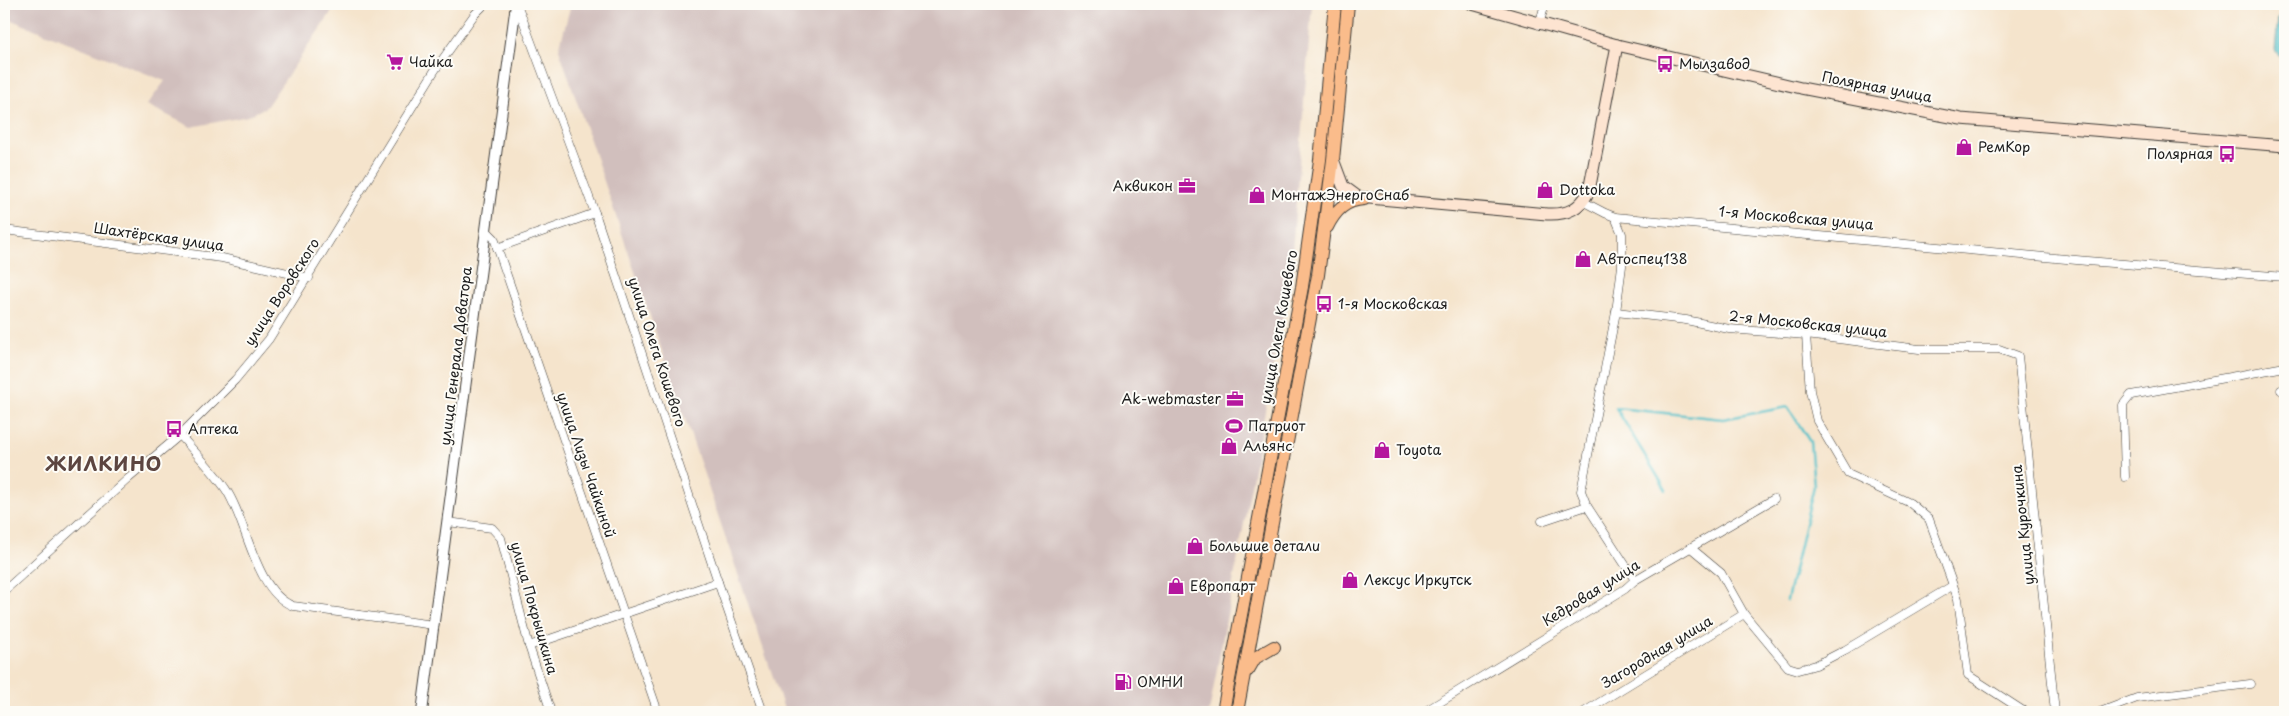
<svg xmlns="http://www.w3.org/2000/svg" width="2289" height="716" viewBox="0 0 2289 716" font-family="'Playpen Sans',sans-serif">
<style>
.industrial{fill:#d1bfbd}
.water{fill:#52c0c8;stroke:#376e72}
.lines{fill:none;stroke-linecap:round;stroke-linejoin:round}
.stream{stroke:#52c0c8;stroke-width:2.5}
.minor-casing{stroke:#3d3a36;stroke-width:9}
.tertiary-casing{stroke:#3d3a36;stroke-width:12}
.secondary-casing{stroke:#3d3a36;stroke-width:13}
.primary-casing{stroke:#3d3a36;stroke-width:14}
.minor{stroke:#fff;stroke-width:8}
.tertiary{stroke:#fff;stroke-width:10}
.secondary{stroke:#fde4d1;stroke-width:11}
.primary{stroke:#fabc8b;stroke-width:12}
.labels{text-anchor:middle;stroke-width:4;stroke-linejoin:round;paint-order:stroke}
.poi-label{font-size:14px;fill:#1c1c1c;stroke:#fdfcf7;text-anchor:start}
.street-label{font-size:14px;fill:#1c1c1c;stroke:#fdfcf7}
.district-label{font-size:19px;font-weight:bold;letter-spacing:1px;fill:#5c4540;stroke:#fdfcf7}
</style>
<rect width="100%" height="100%" fill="#fdfcf7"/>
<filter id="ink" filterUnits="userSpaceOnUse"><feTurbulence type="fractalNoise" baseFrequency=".02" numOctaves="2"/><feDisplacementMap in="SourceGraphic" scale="10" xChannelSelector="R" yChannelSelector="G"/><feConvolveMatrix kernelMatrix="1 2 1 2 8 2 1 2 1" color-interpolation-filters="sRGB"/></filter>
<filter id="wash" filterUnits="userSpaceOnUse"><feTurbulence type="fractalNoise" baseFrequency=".0096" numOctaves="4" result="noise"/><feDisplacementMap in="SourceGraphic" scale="20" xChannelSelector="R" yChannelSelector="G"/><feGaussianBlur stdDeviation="1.12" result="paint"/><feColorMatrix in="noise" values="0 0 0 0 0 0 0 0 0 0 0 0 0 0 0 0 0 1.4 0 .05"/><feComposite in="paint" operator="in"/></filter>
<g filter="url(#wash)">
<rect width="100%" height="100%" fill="#f5e4cc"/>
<g class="industrial">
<polygon points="4,4 337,4 266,107 248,116 191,127 147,105 165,81 4,17"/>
<polygon points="571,4 1312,4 1290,276 1209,712 785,712 559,49"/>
</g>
<polygon class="water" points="2285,12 2285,63 2275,50 2278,17"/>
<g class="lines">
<polyline class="stream" points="1666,490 1616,408 1723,419 1788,407 1810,442 1814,486 1787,600"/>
</g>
</g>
<g filter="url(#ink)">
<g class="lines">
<g class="minor-casing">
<g id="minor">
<polyline points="517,4 595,213 718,582 763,712"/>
<polyline points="1539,25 1545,4"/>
<polyline points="1584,202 1605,213 1615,217 2087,261 2285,277"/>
<polyline points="1615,217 1622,234 1622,266 1616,312 1581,491 1587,506 1635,580"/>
<polyline points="4,230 222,258 309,278"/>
<polyline points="486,230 494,238 658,712"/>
<polyline points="497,248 595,213"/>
<polyline points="1616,312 1686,320 1729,329 1806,335 1919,349 1999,349 2018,356 2055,712"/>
<polyline points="1806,335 1810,391 1817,421 1848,474 1910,503 1929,519 1958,599 1968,675 2025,712"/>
<polyline points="2281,390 2285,393"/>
<path d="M 180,435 C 194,452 212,469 225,488 C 247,519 254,591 293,606 L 434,625"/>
<polyline points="2125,477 2123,405 2131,395 2285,367"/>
<polyline points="1542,521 1587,506"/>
<polyline points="448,522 492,528 501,538 529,646 551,712"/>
<polyline points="1691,548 1721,573 1744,614 1788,667 1798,670 1816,665 1845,650 1952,586"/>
<polyline points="4,591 129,478 180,435 235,380 269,339 435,70 474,15 485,4"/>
<polyline points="529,646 718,582"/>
<polyline points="1424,712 1625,589 1635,580 1774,499"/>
<polyline points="1584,712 1744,614"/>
<polyline points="2100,712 2137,698 2250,684"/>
</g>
</g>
<g class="tertiary-casing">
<polyline id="tertiary" points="422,712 516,4"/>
</g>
<g class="secondary-casing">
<g id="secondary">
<polyline points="1472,4 1617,45 1801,88 1961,119 2285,146"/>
<path d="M 1334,162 L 1343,186 L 1358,197 L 1547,214 C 1567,215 1580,209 1589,191 L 1617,45"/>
</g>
</g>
<g class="primary-casing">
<g id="primary">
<path d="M 1327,227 C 1335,211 1345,200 1364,199"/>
<polyline points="1248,670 1255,658 1274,647"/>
<polyline points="1223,712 1302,287 1320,160 1335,4"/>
<polyline points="1237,712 1318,275 1333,160 1348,4"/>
</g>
</g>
<use href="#minor" class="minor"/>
<use href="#tertiary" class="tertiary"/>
<use href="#secondary" class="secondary"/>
<use href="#primary" class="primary"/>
</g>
</g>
<defs>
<g id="supermarket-bare" transform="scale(1.35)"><path d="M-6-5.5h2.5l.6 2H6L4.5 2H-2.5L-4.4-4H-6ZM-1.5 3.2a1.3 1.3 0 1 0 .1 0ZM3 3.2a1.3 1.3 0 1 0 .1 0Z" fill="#b5179e" stroke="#fdfcf7" stroke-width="2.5" paint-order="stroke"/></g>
<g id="bus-bare" transform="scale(1.35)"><path d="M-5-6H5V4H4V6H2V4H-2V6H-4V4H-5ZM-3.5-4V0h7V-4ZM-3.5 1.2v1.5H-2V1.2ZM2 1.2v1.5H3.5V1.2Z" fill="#b5179e" stroke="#fdfcf7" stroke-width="2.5" paint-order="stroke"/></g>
<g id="shop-bare" transform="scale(1.35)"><path d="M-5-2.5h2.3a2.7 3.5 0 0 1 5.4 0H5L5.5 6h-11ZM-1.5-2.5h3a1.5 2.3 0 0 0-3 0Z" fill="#b5179e" stroke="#fdfcf7" stroke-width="2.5" paint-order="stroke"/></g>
<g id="office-bare" transform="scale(1.35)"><path d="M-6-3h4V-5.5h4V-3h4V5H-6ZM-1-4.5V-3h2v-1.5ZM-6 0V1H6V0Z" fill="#b5179e" stroke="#fdfcf7" stroke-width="2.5" paint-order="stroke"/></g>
<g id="stadium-bare" transform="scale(1.35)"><path d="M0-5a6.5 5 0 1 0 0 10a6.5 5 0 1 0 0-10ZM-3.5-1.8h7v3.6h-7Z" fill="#b5179e" stroke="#fdfcf7" stroke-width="2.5" paint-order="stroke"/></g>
<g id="fuel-bare" transform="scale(1.35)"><path d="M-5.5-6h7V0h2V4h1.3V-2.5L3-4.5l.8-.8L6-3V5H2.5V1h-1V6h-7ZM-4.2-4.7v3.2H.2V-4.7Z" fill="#b5179e" stroke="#fdfcf7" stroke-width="2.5" paint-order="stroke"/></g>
</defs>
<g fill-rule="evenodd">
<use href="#supermarket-bare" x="395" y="62"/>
<use href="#bus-bare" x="1665" y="64"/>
<use href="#shop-bare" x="1964" y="147"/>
<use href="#bus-bare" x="2227" y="154"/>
<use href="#office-bare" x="1187" y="186"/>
<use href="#shop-bare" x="1545" y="190"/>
<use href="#shop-bare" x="1257" y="195"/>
<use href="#shop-bare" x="1583" y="259"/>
<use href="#bus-bare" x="1324" y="304"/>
<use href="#office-bare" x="1235" y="399"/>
<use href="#stadium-bare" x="1234" y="426"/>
<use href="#bus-bare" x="174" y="429"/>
<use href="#shop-bare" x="1229" y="446"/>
<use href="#shop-bare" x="1382" y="450"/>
<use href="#shop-bare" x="1195" y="546"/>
<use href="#shop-bare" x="1350" y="580"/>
<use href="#shop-bare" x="1176" y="586"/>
<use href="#fuel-bare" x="1123" y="682"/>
</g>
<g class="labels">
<g class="poi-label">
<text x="409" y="67">Чайка</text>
<text x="1679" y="69">Мылзавод</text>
<text x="1978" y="152">РемКор</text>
<text x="2213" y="159" text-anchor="end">Полярная</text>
<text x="1173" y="191" text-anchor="end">Аквикон</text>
<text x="1559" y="195">Dottoka</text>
<text x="1271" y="200">МонтажЭнергоСнаб</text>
<text x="1597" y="264">Автоспец138</text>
<text x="1338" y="309">1-я Московская</text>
<text x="1221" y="404" text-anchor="end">Ak-webmaster</text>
<text x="1248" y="431">Патриот</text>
<text x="188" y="434">Аптека</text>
<text x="1243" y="451">Альянс</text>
<text x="1396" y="455">Toyota</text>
<text x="1209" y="551">Большие детали</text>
<text x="1364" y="585">Лексус Иркутск</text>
<text x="1190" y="591">Европарт</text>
<text x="1137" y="687">ОМНИ</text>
</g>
<g class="street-label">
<text transform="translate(1877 87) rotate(11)" y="5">Полярная улица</text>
<text transform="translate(1796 218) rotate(5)" y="5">1-я Московская улица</text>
<text transform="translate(159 237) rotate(8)" y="5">Шахтёрская улица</text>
<text transform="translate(282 292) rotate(-57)" y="5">улица Воровского</text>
<text transform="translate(1808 324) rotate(6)" y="5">2-я Московская улица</text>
<text transform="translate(1279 327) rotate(-80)" y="5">улица Олега Кошевого</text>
<text transform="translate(657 352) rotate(72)" y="5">улица Олега Кошевого</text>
<text transform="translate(456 356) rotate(-83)" y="5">улица Генерала Доватора</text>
<text transform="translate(586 465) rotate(71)" y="5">улица Лизы Чайкиной</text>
<text transform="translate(2023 525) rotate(-96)" y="5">улица Курочкина</text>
<text transform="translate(1591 593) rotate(-32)" y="5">Кедровая улица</text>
<text transform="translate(534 608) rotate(74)" y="5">улица Покрышкина</text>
<text transform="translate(1657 652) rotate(-31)" y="5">Загородная улица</text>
</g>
<g class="district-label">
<text x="104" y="471">ЖИЛКИНО</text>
</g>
</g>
<rect width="2289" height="716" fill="none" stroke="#fdfcf7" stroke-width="20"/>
</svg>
